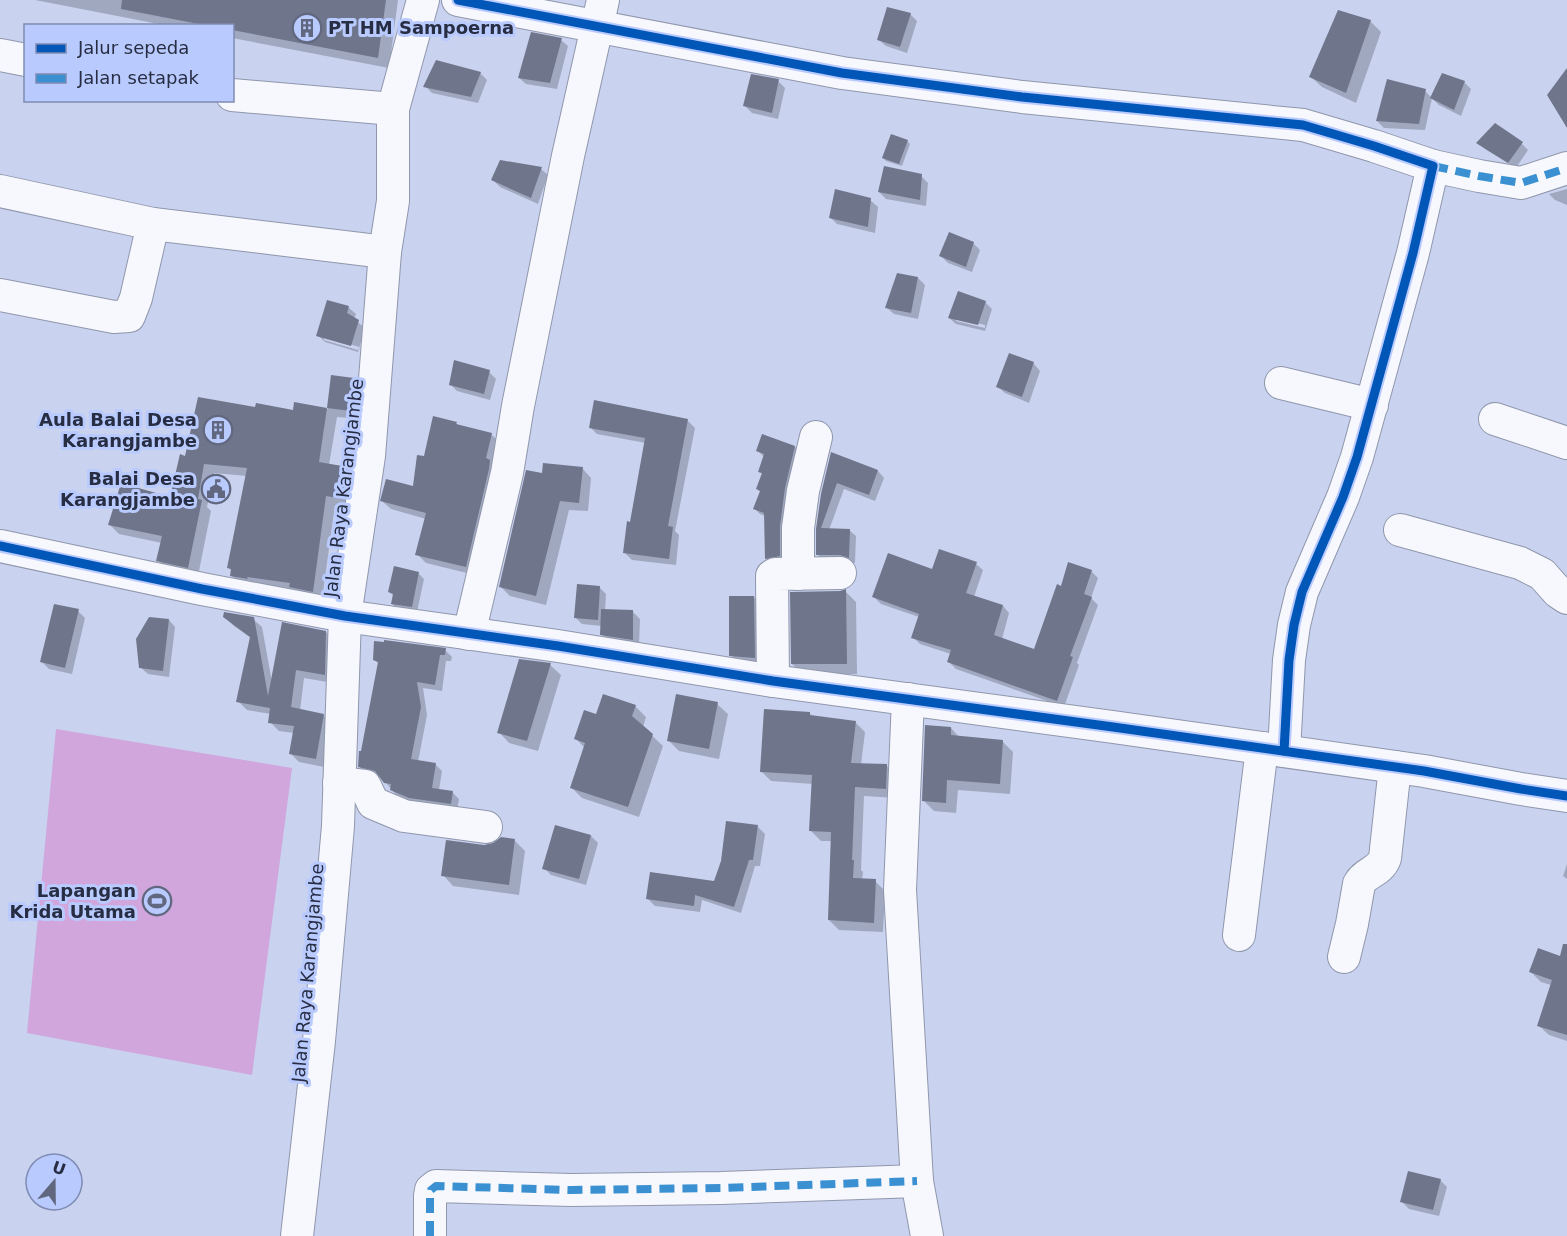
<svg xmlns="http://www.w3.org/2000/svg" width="1567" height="1236" viewBox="0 0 1567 1236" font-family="'DejaVu Sans',sans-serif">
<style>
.green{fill:#d0a6dc}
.shadow{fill:#0003;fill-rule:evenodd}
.building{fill:#6f758a}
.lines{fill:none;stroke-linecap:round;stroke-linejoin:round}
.minor-casing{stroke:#9097ac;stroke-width:34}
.minor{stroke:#f7f8fd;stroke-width:32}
.quiet{stroke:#3a90d1;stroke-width:8;stroke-dasharray:15 8;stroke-linecap:butt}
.cycleway-casing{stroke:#b9caff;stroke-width:13}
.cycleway{stroke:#0057b8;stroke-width:9}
.labels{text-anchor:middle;stroke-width:6;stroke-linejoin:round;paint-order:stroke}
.poi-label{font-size:18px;font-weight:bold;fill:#272d42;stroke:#b9caff;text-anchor:end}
.street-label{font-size:18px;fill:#272d42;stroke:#b9caff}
</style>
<rect width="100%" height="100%" fill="#c9d2ef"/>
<polygon class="green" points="56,729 292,768 252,1075 27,1033"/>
<g class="shadow">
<polygon points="35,0 398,0 389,68 232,38 232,26 169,26"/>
<polygon points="910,14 917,21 907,53 886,46 879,40"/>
<polygon points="1370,21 1381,32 1356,103 1322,87 1311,77"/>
<polygon points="561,40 568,46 557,89 526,84 519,78"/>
<polygon points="480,73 487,80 478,103 432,93 425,86"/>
<polygon points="778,81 785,88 778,119 752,113 745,106"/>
<polygon points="1464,82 1471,89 1461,116 1439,105 1432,98 1425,130 1384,128 1377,121 1425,91 1432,98"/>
<polygon points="907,141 910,144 902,166 886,161 883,158"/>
<polygon points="1478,143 1522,144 1528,150 1516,168 1485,149"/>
<polygon points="541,169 548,175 538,204 500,187 493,180"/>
<polygon points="921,176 928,183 926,206 886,199 879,192"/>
<polygon points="1567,189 1567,205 1555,200 1549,194"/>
<polygon points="870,200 878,207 875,233 837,224 830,217"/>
<polygon points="973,243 980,250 972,272 948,263 941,256"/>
<polygon points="918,278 925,285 918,319 894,314 887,308"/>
<path d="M 328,301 L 349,308 L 356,314 L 354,319 L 365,328 L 358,352 L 325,342 L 318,335 ZM 324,336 L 359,347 L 358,350 L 324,340 Z"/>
<path d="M 985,302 L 992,309 L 985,331 L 956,324 L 949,318 ZM 956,318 L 985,325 L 985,328 L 956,321 Z"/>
<polygon points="1010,355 1034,364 1040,371 1029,403 1005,393 998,387"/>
<polygon points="489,372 496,379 490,400 457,391 450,384"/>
<polygon points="332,377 354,379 363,389 360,419 337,417 329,465 347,468 357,478 353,507 335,505 322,600 241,585 231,575 232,571 229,568 247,476 214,473 207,507 211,511 198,576 168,570 158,560 162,543 119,534 110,525 171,499 186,458 257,409 294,412 295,404 328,409"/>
<polygon points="595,401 688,421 695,428 675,531 679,535 676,565 632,560 625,553 646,443 597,434 590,427"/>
<polygon points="456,423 460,427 491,434 500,443 475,575 426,563 417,554 426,519 391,509 382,501 414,488 425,457"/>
<polygon points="795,447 800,452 785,561 771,564 766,559 765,516 760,514 755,509 761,492 758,489 763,475 759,471 764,457 758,451"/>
<polygon points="832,454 878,471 884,478 875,501 844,489 829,530 849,530 856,536 855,563 847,561 824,561 818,555 818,529"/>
<polygon points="582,468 591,478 588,511 569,510 546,605 510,596 500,586 544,475"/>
<polygon points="976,564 983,570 974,597 1003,606 1009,613 1002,639 1035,651 1062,588 1091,571 1098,578 1091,598 1098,605 1077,663 1079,665 1064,707 956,669 949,662 951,654 920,644 913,637 919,617 881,604 874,597 933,571"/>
<polygon points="419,574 424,579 417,612 398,609 392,604 394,596 390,592"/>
<polygon points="599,587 606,594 605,611 633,612 640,619 639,646 609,641 602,634 602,626 582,624 575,617"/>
<polygon points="845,591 856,602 857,674 803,674 792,664"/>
<polygon points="754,597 761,604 761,664 738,662 731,655"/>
<polygon points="78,611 85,618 72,674 49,669 42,662"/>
<polygon points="225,617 253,619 262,627 272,682 326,632 335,641 333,683 304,678 300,711 323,715 332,724 324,767 299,762 290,753 294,733 279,731 270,722 271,714 247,710 238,701 251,638 234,626"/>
<polygon points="169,620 175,627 169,677 148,674 140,667"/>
<polygon points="445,650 452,657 451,661 446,661 442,691 423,688 427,715 418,762 435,764 442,771 439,790 452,792 459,799 457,810 417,805 398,797 381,777 366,773 359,766 379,664 375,660"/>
<polygon points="550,665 561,675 538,751 509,743 499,732"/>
<polygon points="717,704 728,714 719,759 679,751 668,740"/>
<polygon points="635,706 646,717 643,727 663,746 639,817 582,798 572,788 585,748 576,739 597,716"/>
<polygon points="810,714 813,717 855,722 865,732 861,765 887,766 896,776 896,798 864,796 861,870 863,872 862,880 875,881 885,891 883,932 839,930 829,920 832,841 821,841 811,831 813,784 771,781 761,771"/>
<polygon points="951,728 959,737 1002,741 1013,752 1010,794 958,790 956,813 934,811 923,800"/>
<polygon points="556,826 591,836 598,843 586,885 551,875 544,868"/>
<polygon points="758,827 765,834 760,866 755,866 741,913 702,900 700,912 655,906 648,899 715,883"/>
<polygon points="514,840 525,851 519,895 453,886 443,875 484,846"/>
<polygon points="1567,864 1567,879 1563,876"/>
<polygon points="1567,964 1567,1041 1549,1035 1538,1025 1551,985 1541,982 1531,972"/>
<polygon points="1440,1180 1447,1187 1439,1216 1409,1209 1402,1202"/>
</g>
<g class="building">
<polygon points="122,0 386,0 378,58 232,30 232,26 209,26 121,9"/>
<polygon points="887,7 911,13 900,47 877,40"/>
<polygon points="1338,10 1371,20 1346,93 1309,77"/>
<polygon points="531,32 562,38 550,83 518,78"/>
<polygon points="436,60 481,72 471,97 423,87"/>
<polygon points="1567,68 1567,128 1547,95"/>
<polygon points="1442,73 1465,81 1454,110 1430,98"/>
<polygon points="751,74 779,79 772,113 743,106"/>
<polygon points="1387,79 1426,89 1419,124 1376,121"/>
<polygon points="1495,123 1523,142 1508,163 1476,143"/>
<polygon points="891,134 908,140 899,164 882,158"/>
<polygon points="500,160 542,167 531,198 491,180"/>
<polygon points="884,166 922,174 920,200 878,192"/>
<polygon points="835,189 871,198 868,227 829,218"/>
<polygon points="949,232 974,242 966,267 939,256"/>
<polygon points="897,273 918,277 911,313 885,308"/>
<polygon points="958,291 986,301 978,325 948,318"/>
<polygon points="327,300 349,306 347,313 359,320 351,346 316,336"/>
<polygon points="1009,353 1034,362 1022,397 996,387"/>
<polygon points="454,360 490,370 484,394 449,385"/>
<polygon points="331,375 354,378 351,411 327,408 319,462 348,467 344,499 326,496 313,592 289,587 290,583 247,577 248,579 230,576 231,569 227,568 247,468 204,464 198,499 202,500 188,568 156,561 162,536 108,525 121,483 170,497 180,454 185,456 198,397 255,407 256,403 293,410 294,402 327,408"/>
<polygon points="594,400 688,419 668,526 673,527 669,559 623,553 627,521 630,522 645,438 589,428"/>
<polygon points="433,416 457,422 456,424 492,433 486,458 490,460 489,469 466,567 415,555 426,513 380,501 386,479 413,486 417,455 424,456"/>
<polygon points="762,434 795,446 785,488 780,526 780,556 765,559 764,513 753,509 760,491 756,489 762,473 758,472 764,454 756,451"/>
<polygon points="831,452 878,470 869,495 837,483 821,528 850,529 849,558 840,555 816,555 816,529 821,494"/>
<polygon points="543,463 583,467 579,503 560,501 536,596 499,587 526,470 542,473"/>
<polygon points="939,549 977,562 966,593 1003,605 994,635 1034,649 1057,584 1061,586 1068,562 1092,570 1084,594 1092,597 1070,656 1073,657 1057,701 947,662 951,650 911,638 919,614 872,597 888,553 932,569"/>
<polygon points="394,566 419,572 412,607 391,604 393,594 388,592"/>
<polygon points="577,584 600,586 598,620 574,618"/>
<polygon points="846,589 847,664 791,664 790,592 840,591"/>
<polygon points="729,596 754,596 755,658 729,656"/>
<polygon points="54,604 79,609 65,668 40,662"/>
<polygon points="601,609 633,610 633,640 600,635"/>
<polygon points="224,612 254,617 268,696 282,622 326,631 325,675 296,670 291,707 324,714 316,759 289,754 294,726 268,723 270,708 236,702 250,637 223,617"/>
<polygon points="149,617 169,619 163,671 139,668 136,639"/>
<polygon points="384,640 446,648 445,655 440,655 435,685 417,682 421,707 411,759 436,763 432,788 453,791 451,804 409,798 390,790 391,784 384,783 375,771 358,767 359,751 361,751 378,662 373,660 374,641 384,642"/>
<polygon points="519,659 551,663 527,741 497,733"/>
<polygon points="603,694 636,705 632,716 653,734 628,807 570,788 585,743 574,739 584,710 596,714"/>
<polygon points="676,694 718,702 709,749 667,741"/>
<polygon points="764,709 810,712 810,715 856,721 851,763 887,764 886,789 855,787 852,860 854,860 853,878 876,879 874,923 828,920 831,832 809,831 812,775 760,772"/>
<polygon points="925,725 951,727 951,735 1003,740 1000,784 947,780 946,803 922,801"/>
<polygon points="726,821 758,825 753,860 749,860 734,907 695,895 694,906 646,899 650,872 714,881 721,861"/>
<polygon points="555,825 591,835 579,879 542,869"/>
<polygon points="501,837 515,839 509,885 441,876 446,840 484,845 493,843"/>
<polygon points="1563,944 1567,944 1567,1035 1537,1026 1552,980 1529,972 1538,948 1560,956"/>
<polygon points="1408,1171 1441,1179 1433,1210 1400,1202"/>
</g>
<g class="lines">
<g class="minor-casing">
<g id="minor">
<polyline points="458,0 842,73 1022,97 1303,125 1374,146 1433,166 1413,253 1357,457 1343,497 1302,592 1294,625 1289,660 1284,751"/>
<polyline points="0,55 26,60"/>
<polyline points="232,95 393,109"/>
<polyline points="1433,166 1479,176 1521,183 1567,168"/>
<polyline points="0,191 153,224 385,252"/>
<polyline points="0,295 114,317 129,316 136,298 153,224"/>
<polyline points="1281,383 1372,405"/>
<polyline points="1495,419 1567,443"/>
<polyline points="1400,530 1520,563 1542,574 1558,592 1567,598"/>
<polyline points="0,546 202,589 345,616 558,646 773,681 1113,727 1424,771 1521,789 1567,796"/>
<polyline points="798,574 798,528 803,491 816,437"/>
<polyline points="469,634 507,473 518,406 568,156 603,0"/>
<polyline points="773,681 772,576 775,574 840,573"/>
<polyline points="908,699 900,890 917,1181 927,1236"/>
<polyline points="339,783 365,786 373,803 404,816 486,827"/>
<polyline points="1239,935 1262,748"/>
<path d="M 1344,957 L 1352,924 L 1359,884 C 1365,872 1380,872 1385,858 L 1395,767"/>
<polyline points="297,1236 319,1041 338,826 345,616 369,456 385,252 393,201 393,109 423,0"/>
<polyline points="430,1236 430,1196 431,1190 436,1186 571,1190 721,1188 917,1181"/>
</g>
</g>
<use href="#minor" class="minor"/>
<g class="quiet">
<polyline points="1433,166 1479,176 1521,183 1567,168"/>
<polyline points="430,1236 430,1196 431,1190 436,1186 571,1190 721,1188 917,1181"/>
</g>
<g class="cycleway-casing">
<g id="cycleway">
<polyline points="458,0 842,73 1022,97 1303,125 1374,146 1433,166 1413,253 1357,457 1343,497 1302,592 1294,625 1289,660 1284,751"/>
<polyline points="0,546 202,589 345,616 558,646 773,681 1113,727 1424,771 1521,789 1567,796"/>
</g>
</g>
<use href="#cycleway" class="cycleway"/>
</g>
<defs>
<g id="building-ring" transform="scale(1.5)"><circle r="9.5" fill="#b9caff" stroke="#60677f" stroke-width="1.5"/><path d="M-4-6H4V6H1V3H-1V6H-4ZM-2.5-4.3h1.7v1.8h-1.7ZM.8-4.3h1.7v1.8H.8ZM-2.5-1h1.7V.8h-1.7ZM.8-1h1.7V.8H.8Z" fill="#60677f"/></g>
<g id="civic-ring" transform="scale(1.5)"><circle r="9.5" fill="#b9caff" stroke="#60677f" stroke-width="1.5"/><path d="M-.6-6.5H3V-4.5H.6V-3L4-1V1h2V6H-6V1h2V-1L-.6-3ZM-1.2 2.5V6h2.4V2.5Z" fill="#60677f"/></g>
<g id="stadium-ring" transform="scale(1.5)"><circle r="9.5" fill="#b9caff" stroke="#60677f" stroke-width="1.5"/><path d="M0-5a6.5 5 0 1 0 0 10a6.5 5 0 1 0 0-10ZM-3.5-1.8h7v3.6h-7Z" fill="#60677f"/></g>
</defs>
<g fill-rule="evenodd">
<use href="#building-ring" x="307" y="28"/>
<use href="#building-ring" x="218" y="430"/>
<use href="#civic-ring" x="216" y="489"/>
<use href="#stadium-ring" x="157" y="901"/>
</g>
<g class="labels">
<g class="poi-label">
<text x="328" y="34" text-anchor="start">PT HM Sampoerna</text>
<text x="197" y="426">Aula Balai Desa<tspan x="197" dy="21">Karangjambe</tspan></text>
<text x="195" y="485">Balai Desa<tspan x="195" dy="21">Karangjambe</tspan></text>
<text x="136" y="897">Lapangan<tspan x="136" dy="21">Krida Utama</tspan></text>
</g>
<g class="street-label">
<text transform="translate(344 488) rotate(-83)" y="6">Jalan Raya Karangjambe</text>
<text transform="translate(308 973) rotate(-85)" y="6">Jalan Raya Karangjambe</text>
</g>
</g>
<rect x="24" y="24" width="210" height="78" fill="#b9caff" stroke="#7f8bb3" stroke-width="1.5"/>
<rect x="36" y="44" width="30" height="9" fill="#0057b8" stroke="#7f8bb3" stroke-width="1.5"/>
<text x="78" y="54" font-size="18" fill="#272d42">Jalur sepeda</text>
<rect x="36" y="74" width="30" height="9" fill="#3a90d1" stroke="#7f8bb3" stroke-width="1.5"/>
<text x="78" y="84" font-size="18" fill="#272d42">Jalan setapak</text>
<g transform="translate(54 1182) rotate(20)"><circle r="28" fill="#b9caff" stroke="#7f8bb3" stroke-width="1.5"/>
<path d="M0-4.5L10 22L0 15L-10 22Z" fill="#60677f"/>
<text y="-9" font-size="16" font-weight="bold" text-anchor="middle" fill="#272d42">U</text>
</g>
</svg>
